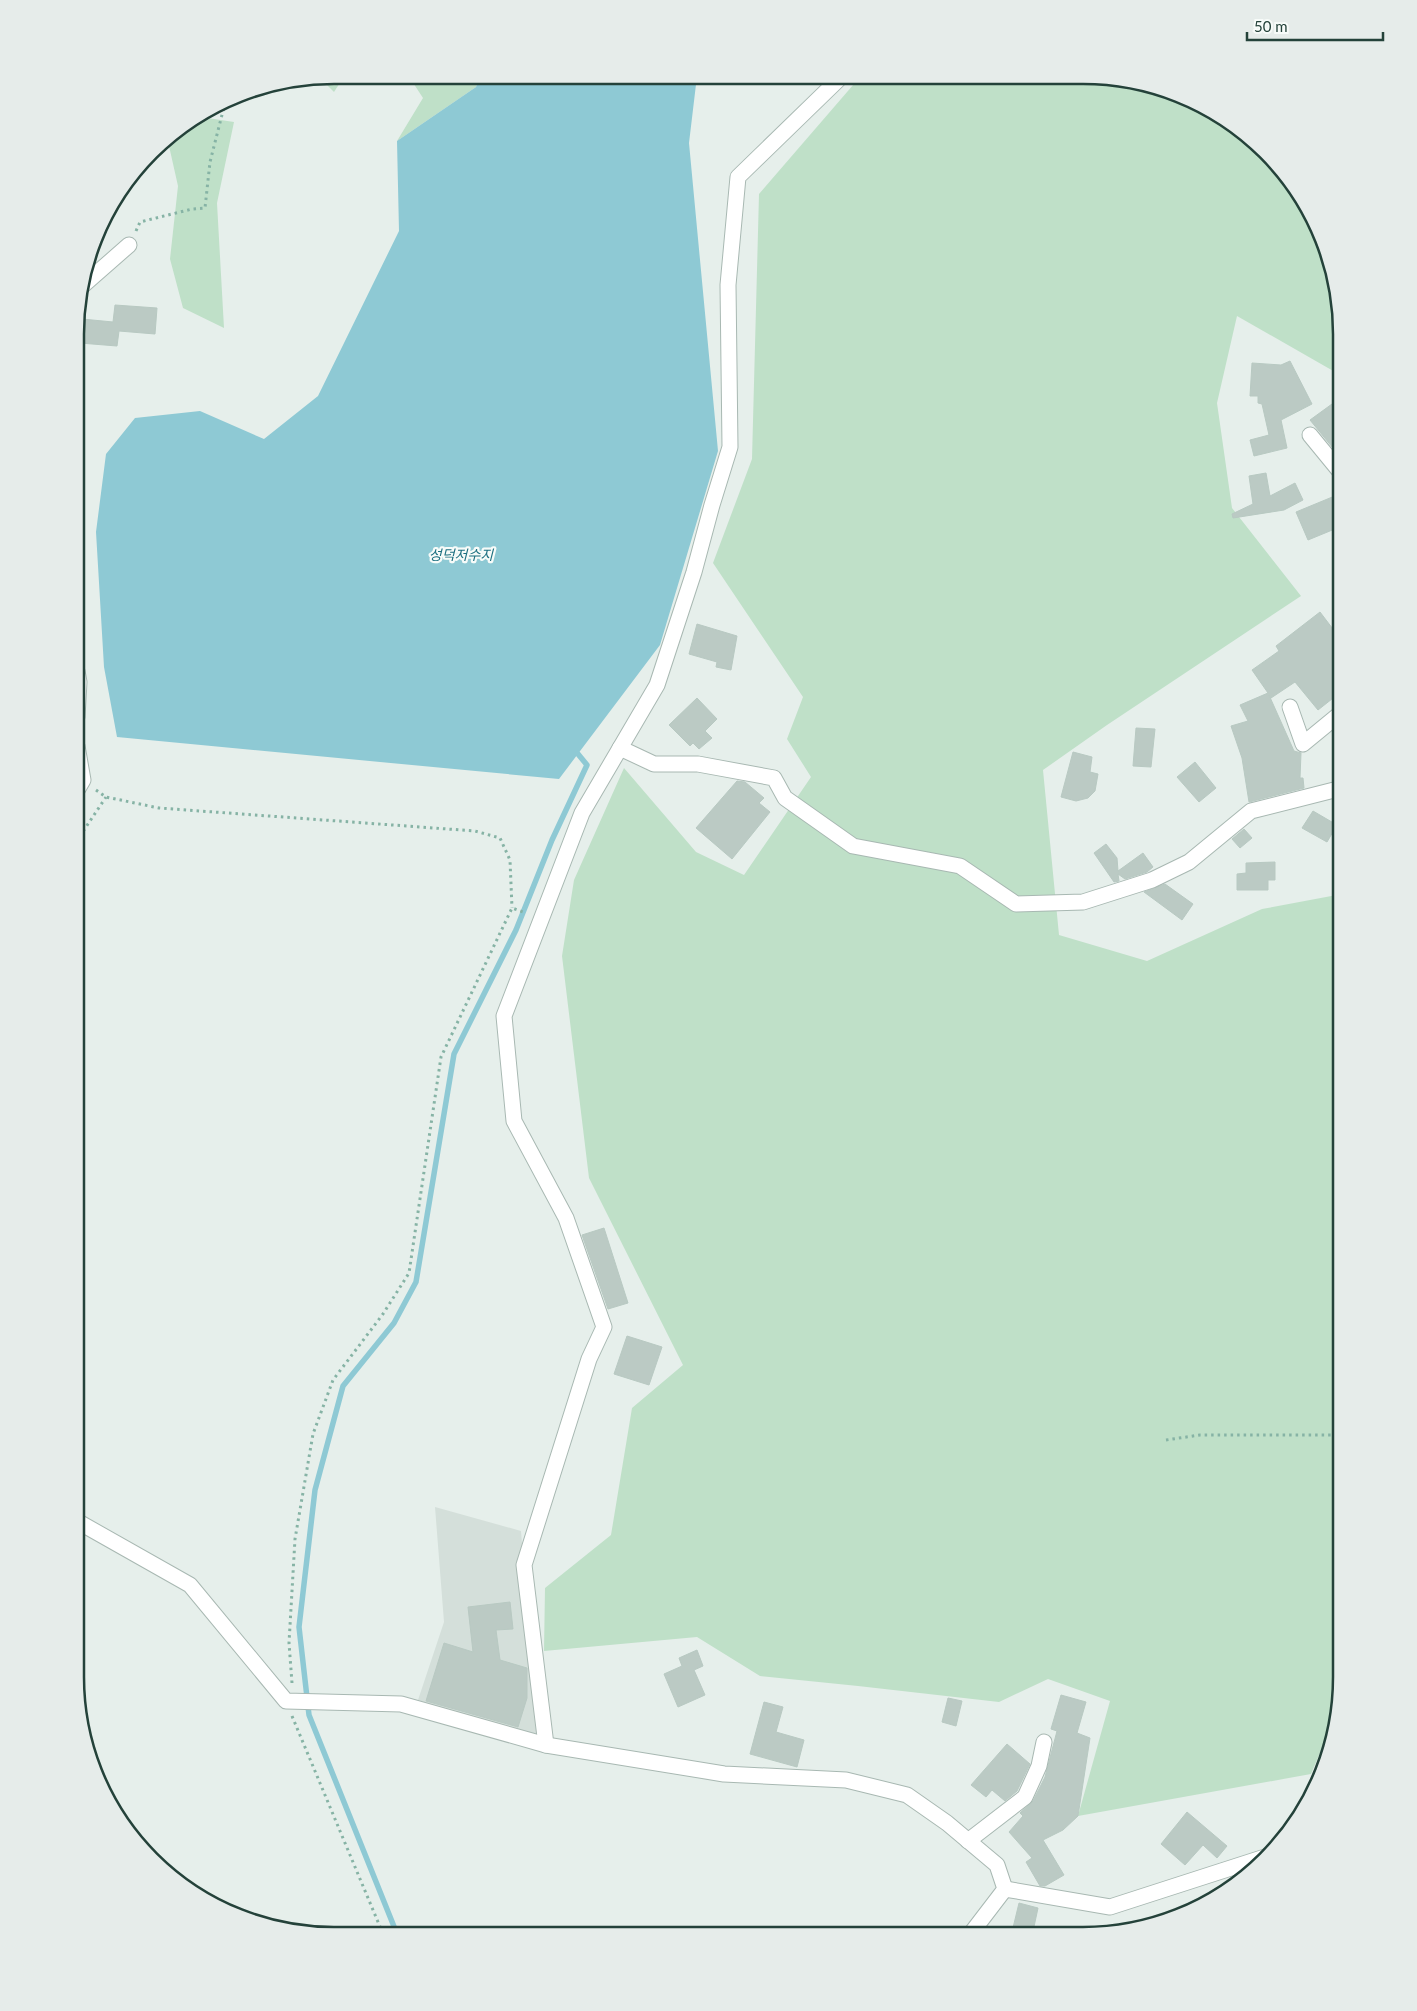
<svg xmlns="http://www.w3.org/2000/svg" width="1417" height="2011" viewBox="0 0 1417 2011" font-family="Lato,'Noto Sans KR',sans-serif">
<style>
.built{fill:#d4dfda}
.green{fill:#bfe0c8}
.water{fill:#8ec9d4}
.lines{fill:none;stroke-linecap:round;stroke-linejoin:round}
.stream{stroke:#8ec9d4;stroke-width:5.5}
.building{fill:#bbcac4;stroke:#b8c9c2}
.minor-casing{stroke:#a8b8b2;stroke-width:17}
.path{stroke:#86b3a5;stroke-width:3;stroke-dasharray:2.5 4;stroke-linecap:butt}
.minor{stroke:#fff;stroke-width:15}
.labels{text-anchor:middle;stroke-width:4.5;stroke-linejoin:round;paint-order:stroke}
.water-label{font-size:14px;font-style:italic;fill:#1c6f80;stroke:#f7fbf9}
.rim{fill:none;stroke:#24423a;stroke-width:2.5}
</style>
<rect width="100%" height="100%" fill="#e6efeb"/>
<polygon class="built" points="435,1507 521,1531 538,1738 418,1700 444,1622"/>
<g class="green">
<polygon points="334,75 345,75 334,92 319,77"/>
<polygon points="408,75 481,75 476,87 397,141 423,98"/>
<polygon points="860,77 1117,77 1182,95 1241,128 1288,176 1315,220 1333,267 1342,333 1342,376 1237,316 1217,403 1232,508 1301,596 1107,725 1043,770 1059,935 1147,961 1262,909 1342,894 1341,1695 1339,1708 1311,1774 1078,1816 1110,1701 1048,1679 999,1702 858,1686 760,1676 697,1637 544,1651 545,1588 611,1535 632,1408 683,1365 589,1178 562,956 574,880 624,768 696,852 744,875 811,777 787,739 803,697 713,563 752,459 759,194"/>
<polygon points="201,117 234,122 217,203 224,328 183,308 170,259 178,186 167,137"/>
<path d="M 1212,1900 C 1183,1919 1144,1930 1110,1933 L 1110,1932 Z"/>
</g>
<polygon class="water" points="481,75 697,76 689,143 718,451 660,645 559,779 117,737 104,667 96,532 106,454 135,418 200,411 264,439 318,396 399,231 397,141 476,87"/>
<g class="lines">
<polyline class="stream" points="397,1934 309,1715 299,1627 315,1490 343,1386 394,1323 416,1282 454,1054 516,930 552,840 587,765 578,754"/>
</g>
<g class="building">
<polygon points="115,305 157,308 155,334 119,331 117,346 80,343 82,319 113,322"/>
<polygon points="1290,361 1312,404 1281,420 1287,448 1254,456 1250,440 1269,435 1262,404 1258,403 1258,396 1250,396 1252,363 1281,365"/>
<polygon points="1332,404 1342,418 1342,459 1310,420"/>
<polygon points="1266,473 1270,496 1295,483 1303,500 1284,510 1233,518 1232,514 1253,504 1249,476"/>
<polygon points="1342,493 1342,526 1308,540 1296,512"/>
<polygon points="1320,612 1342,641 1342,691 1318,710 1295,682 1271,698 1269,695 1294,751 1301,753 1300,778 1303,778 1304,788 1249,802 1242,758 1231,726 1248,721 1240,705 1268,693 1252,670 1279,651 1276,646"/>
<polygon points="697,624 737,636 731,670 716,667 717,662 689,654"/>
<polygon points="697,698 717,719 705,731 712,738 699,749 693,743 690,746 669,725"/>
<polygon points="1136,728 1155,729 1151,767 1133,766"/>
<polygon points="1073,752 1092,757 1090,772 1098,774 1095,791 1088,798 1076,801 1061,797"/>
<polygon points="1195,762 1216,788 1199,802 1177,777"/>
<polygon points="737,781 745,782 764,798 759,803 770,812 732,859 696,828"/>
<polygon points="1313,811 1337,825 1327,842 1302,828"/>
<polygon points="1244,829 1252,838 1240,848 1232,839"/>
<polygon points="1106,844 1117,858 1118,871 1143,853 1153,867 1147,872 1125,879 1118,874 1119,881 1114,882 1094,853"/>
<polygon points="1275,862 1275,880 1268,880 1268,890 1237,890 1237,874 1246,873 1246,863"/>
<polygon points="1165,884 1193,904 1182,920 1144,892"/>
<polygon points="604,1228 628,1303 608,1309 582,1235"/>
<polygon points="627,1336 662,1347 649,1385 614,1374"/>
<polygon points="510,1602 513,1629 496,1630 500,1660 527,1668 527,1698 518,1727 426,1701 444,1643 473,1652 468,1607"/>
<polygon points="697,1650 703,1666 694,1670 705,1695 678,1707 664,1674 682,1666 679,1658"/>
<polygon points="1061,1695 1086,1702 1077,1733 1090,1738 1078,1816 1063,1830 1043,1840 1064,1875 1045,1886 1040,1886 1026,1862 1032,1858 1009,1832 1023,1816 1020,1813 1033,1801 1045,1777 1057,1731 1051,1729"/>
<polygon points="948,1698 962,1701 956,1726 942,1722"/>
<polygon points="764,1702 783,1707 776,1732 804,1740 797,1767 750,1754"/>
<polygon points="1007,1744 1030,1764 1017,1791 1005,1801 992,1790 986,1797 971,1785"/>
<polygon points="1187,1812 1227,1846 1217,1858 1203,1845 1185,1865 1161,1844"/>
<polygon points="1019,1903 1038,1908 1032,1936 1011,1936"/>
</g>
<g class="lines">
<g class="minor-casing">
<g id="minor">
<polyline points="81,287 129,245"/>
<polyline points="77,306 79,293"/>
<polyline points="1310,435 1342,474"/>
<polyline points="1290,707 1303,744 1342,712"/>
<polyline points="77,717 79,682 77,671"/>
<polyline points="620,748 654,764 698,764 774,778 785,798 853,846 960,866 1016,904 1083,902 1152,880 1189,862 1251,811 1342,788"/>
<polyline points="76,792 83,780 77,746"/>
<polyline points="75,1520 190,1585 286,1701 401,1704 546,1745 724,1774 846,1780 907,1795 947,1823 997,1865 1005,1889 969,1936"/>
<polyline points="546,1745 524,1565 589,1359 604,1327 566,1218 514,1121 504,1016 582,813 657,685 694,572 712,505 730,447 728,285 738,177 842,76"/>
<polyline points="968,1841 1025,1797 1039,1766 1044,1742"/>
<polyline points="1005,1889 1110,1907 1268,1856"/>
</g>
</g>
<g class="path">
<polyline points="136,231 140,222 192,209 205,208 210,162 225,103"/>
<polyline points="96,790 106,797 159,808 475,831 500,838 510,860 512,908"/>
<polyline points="76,842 106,797"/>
<polyline points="1166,1440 1200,1435 1342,1435"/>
<polyline points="292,1683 289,1643 295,1539 313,1434 333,1380 383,1314 409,1273 441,1057 512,908 526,913"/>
<polyline points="292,1716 383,1934"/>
</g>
<use href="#minor" class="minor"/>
</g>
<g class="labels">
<g class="water-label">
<text x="461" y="560">성덕저수지</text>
</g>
</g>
<path d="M0 0H1417V2011H0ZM334 84H1083A250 250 0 0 1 1333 334V1677A250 250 0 0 1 1083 1927H334A250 250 0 0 1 84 1677V334A250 250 0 0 1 334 84Z" fill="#e6ecea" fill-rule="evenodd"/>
<path class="rim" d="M334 84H1083A250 250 0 0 1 1333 334V1677A250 250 0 0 1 1083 1927H334A250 250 0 0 1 84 1677V334A250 250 0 0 1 334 84Z"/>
<path d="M1247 32v8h136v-8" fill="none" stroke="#24423a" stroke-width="2.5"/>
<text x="1254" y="32" font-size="15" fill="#24423a" stroke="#f7fbf9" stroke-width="4" paint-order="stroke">50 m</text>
</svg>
